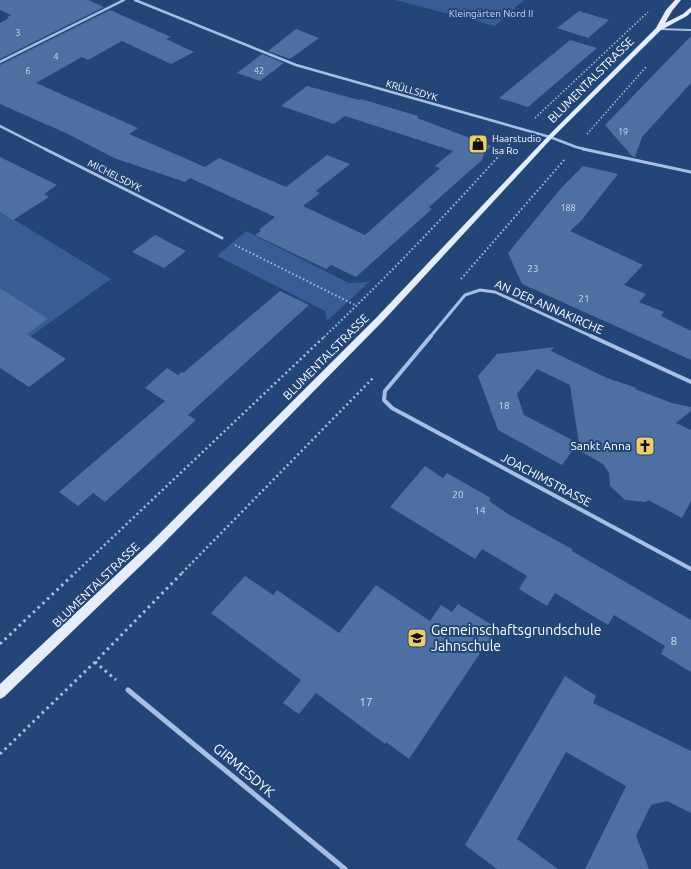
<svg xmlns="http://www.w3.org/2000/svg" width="691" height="869" viewBox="0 0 691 869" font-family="Ubuntu,sans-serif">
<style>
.green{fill:#385d95}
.building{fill:#4d6fa1}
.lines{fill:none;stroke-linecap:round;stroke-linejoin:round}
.path-far3{stroke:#a6bfe3;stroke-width:1.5;stroke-dasharray:1.5 2;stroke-linecap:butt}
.path-far2{stroke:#a6bfe3;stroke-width:2;stroke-dasharray:1.5 2.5;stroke-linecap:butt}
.path-far1{stroke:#a6bfe3;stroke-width:2.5;stroke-dasharray:2 3;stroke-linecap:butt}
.path{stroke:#a6bfe3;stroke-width:3;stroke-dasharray:2.5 4;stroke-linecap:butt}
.lane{stroke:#a6bfe3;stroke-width:2}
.street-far3{stroke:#a6bfe3;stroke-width:2.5}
.street-far2{stroke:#a6bfe3;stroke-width:3}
.street-far1{stroke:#a6bfe3;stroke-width:4}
.street{stroke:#a6bfe3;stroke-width:5}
.primary{fill:#e5edfc;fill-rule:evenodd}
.labels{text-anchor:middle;stroke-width:4;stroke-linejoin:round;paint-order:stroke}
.far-number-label{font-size:9px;fill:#d2dbe8}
.far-park-label{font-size:10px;fill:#c8d9f3;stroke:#244578}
.far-street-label{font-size:10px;fill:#fff;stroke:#244578}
.far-poi-label{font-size:10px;fill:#fff;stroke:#244578;text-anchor:start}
.number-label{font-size:10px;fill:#d2dbe8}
.street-label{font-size:12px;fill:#fff;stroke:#244578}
.poi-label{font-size:12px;fill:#fff;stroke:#244578;text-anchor:end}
.near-number-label{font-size:12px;fill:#d2dbe8}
.near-poi-label{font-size:14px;fill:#fff;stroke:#244578;text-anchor:start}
.near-street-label{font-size:14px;fill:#fff;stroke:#244578}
</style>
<rect width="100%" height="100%" fill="#244578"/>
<g class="green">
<polygon points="395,0 524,0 495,26"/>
<polygon points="0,211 111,279 0,358"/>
<polygon points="246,231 349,283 369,282 327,321 325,311 217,256"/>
</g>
<g class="building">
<polygon points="0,0 88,0 104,7 0,59 0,23 9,18 7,17 11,15 0,10"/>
<polygon points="110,10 171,37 166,39 194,52 171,64 122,41 88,60 82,57 36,83 138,128 129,134 205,167 219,158 286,187 327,155 350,164 316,191 320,193 303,206 365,235 440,168 435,166 453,151 345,116 334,124 281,106 307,86 359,100 361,99 418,116 417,118 491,146 485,152 482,160 429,207 432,209 356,277 331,265 326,269 255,235 261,231 259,230 275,217 190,178 185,182 114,158 68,134 0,104 0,65"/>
<polygon points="579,11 609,20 588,38 557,28"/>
<polygon points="296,29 319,38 290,59 268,51"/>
<polygon points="691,36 691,83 642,137 635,157 632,156 605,125"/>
<polygon points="570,40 597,48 528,107 499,98"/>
<polygon points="262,54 284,63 260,81 237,73"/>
<polygon points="0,157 57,185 44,194 49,197 13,220 0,212"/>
<polygon points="583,166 618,174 581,221 570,231 643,265 624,285 646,294 639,302 664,312 661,316 691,331 691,360 522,284 508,253 562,187"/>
<polygon points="155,235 186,251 164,268 132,252"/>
<polygon points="0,288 48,319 27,334 66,359 29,387 0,368"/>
<polygon points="280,291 309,305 188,415 196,420 105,502 93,493 78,506 59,492 165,401 145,388 167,368 178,375 182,372 183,373"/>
<polygon points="554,347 551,351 607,378 637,388 635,389 672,403 691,407 691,411 676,423 691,430 691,501 682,518 648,500 646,502 625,500 610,486 609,473 603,464 580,451 570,385 537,369 517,394 524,415 578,443 562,465 498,430 478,376 497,354"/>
<polygon points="425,466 443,478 447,473 491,498 489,501 508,514 572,549 572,551 691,620 691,672 661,654 665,646 614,615 608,625 555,593 547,606 519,589 527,576 482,549 475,559 390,507"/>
<polygon points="245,576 273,595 277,590 339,633 376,585 430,621 441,605 452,612 458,604 497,628 409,759 386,742 385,744 316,693 299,714 283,703 301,680 211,613"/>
<polygon points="565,676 596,696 593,703 691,751 691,813 667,801 651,805 636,836 649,869 585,869 626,786 566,752 517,839 558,869 497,869 465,845"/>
</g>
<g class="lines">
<g class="path-far3">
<polyline points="535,118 648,12"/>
<polyline points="587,134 646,67"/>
<polyline points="504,150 512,141"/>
</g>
<g class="path-far2">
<polyline points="235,245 357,306"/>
<polyline points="461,279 565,159"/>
<path d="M 324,337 C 387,277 447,214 505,149"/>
</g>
<g class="path-far1">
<polyline points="75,573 325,336"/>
<polyline points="182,573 373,378"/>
</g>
<g class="path">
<polyline points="0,644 76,572"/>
<polyline points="95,662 116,680"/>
<polyline points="0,754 95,662 183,572"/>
</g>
<polyline class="lane" points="659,29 691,30"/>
<g class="street-far3">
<polyline points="135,0 296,65 550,137 576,147 588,150"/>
<polyline points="0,62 124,0"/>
<polyline points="0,126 47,150"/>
</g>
<g class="street-far2">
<polyline points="45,149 222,238"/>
<polyline points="583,149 691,172"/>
<polyline points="430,337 465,295 480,290 495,292 593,337"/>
</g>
<g class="street-far1">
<polyline points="431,336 385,391 384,400 392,408 691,569"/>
<polyline points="591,336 691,382"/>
</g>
<polyline class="street" points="128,690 345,869"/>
<polygon class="primary" points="675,0 681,0 672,11 665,23 683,14 691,7 691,12 687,16 661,30 552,138 383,321 157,550 4,697 0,699 0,684 149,544 377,317 548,136 656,28 666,10"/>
</g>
<defs>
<g id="shop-square" transform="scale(1)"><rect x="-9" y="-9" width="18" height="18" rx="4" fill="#edce6a" stroke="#244578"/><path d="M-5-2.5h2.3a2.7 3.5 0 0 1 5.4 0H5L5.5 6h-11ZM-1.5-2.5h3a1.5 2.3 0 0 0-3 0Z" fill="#111"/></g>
<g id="church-square" transform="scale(1)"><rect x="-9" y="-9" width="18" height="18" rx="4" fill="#edce6a" stroke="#244578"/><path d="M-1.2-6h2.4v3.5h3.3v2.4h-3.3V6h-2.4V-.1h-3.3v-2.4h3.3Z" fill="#111"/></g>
<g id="school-square" transform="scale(1)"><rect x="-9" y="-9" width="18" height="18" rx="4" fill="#edce6a" stroke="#244578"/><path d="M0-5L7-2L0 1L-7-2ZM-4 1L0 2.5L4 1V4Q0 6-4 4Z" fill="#111"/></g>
</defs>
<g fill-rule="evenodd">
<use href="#shop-square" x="478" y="144"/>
<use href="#church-square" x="645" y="446"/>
<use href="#school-square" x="417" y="638"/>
</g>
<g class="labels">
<g class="far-number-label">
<text x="18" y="36">3</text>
<text x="56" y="60">4</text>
<text x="28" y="74">6</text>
<text x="259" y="74">42</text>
<text x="623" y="135">19</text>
<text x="568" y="211">188</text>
</g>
<g class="far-park-label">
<text x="491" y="17">Kleingärten Nord II</text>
</g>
<g class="far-street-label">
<text transform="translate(412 90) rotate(16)" y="4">KRÜLLSDYK</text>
<text transform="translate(115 175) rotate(27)" y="4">MICHELSDYK</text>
</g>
<g class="far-poi-label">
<text x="492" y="142">Haarstudio<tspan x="492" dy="12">Isa Ro</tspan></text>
</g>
<g class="number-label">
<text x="533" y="272">23</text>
<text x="584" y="302">21</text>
<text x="504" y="409">18</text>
<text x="458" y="498">20</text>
<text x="480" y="514">14</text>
</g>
<g class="street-label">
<text transform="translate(591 80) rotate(-45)" y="4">BLUMENTALSTRASSE</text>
<text transform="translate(549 307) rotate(24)" y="4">AN DER ANNAKIRCHE</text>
<text transform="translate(326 357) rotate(-45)" y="4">BLUMENTALSTRASSE</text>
<text transform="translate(546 480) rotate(28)" y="4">JOACHIMSTRASSE</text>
<text transform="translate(96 585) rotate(-44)" y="4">BLUMENTALSTRASSE</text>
</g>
<g class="poi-label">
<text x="631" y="450">Sankt Anna</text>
</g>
<g class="near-number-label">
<text x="674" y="645">8</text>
<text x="366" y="706">17</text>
</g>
<g class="near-poi-label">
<text x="431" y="635">Gemeinschaftsgrundschule<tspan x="431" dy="16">Jahnschule</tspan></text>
</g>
<g class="near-street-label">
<text transform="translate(244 770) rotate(40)" y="5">GIRMESDYK</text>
</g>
</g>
</svg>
